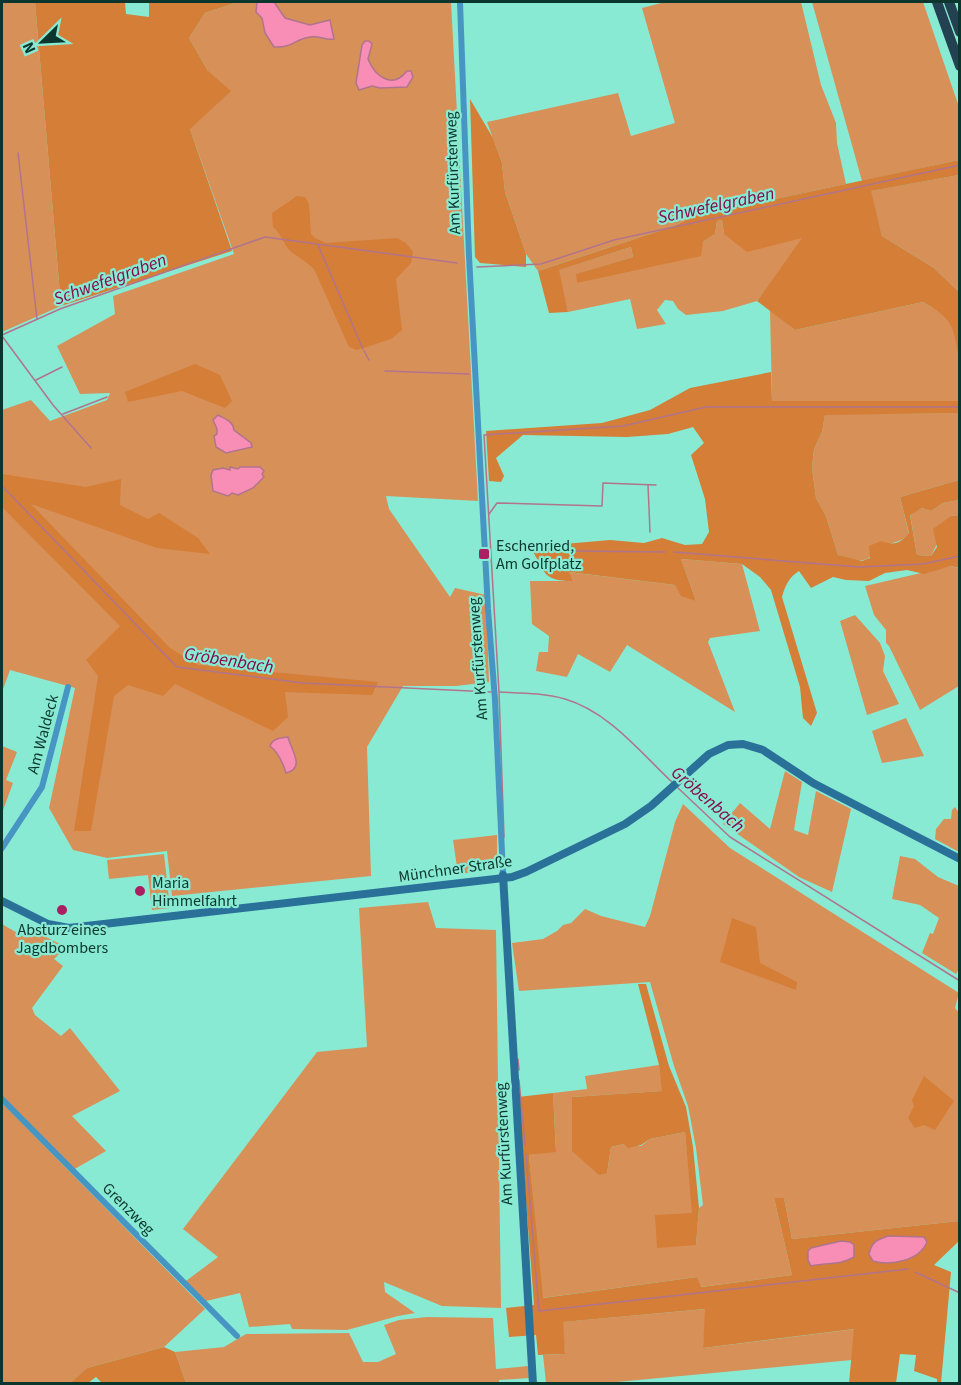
<svg xmlns="http://www.w3.org/2000/svg" width="961" height="1385" viewBox="0 0 961 1385" font-family="'Source Sans 3',sans-serif">
<style>
.green{fill:#d89059}
.forest{fill:#d47e37;fill-rule:evenodd}
.water{fill:#f88eb6;stroke:#b1748d;stroke-width:1.5}
.lines{fill:none;stroke-linecap:round;stroke-linejoin:round}
.stream{stroke:#b1748d;stroke-width:1.5}
.street{stroke:#4795c3;stroke-width:6}
.secondary{stroke:#2a7199;stroke-width:8}
.highway{stroke:#244152;stroke-width:10}
.poi-dot{fill:#a91f62;stroke:#89ead3;stroke-width:2}
.labels{text-anchor:middle;stroke-width:4.5;stroke-linejoin:round;paint-order:stroke}
.street-label{font-size:16px;fill:#0b362e;stroke:#89ead3}
.poi-label{font-size:16px;fill:#0b362e;stroke:#89ead3;text-anchor:start}
.water-label{font-size:18px;font-style:italic;fill:#860a4b;stroke:#89ead3}
</style>
<rect width="100%" height="100%" fill="#89ead3"/>
<g class="green">
<polygon points="2,2 35,2 61,306 2,332"/>
<polygon points="238,2 451,2 478,501 386,496 389,509 450,597 455,588 486,595 489,682 456,686 403,686 367,747 371,876 172,896 167,851 107,858 73,850 49,808 75,688 10,670 2,692 2,410 31,400 50,421 107,400 110,393 80,394 57,346 115,314 113,296 234,254 190,129 208,71 189,38 205,13"/>
<polygon points="665,2 801,2 821,85 836,123 837,143 846,184 695,216 674,226 538,271 526,254 505,192 502,163 487,122 618,93 631,136 675,123 642,8"/>
<polygon points="812,2 923,2 959,107 959,160 862,181"/>
<polygon points="959,175 959,292 934,268 882,236 870,191"/>
<polygon points="722,220 724,234 803,238 757,301 723,311 686,315 678,309 673,301 665,300 657,310 666,324 637,329 630,299 568,312 558,270 631,247 633,257 577,274 577,283 703,242 715,234 717,221"/>
<path d="M 923,302 C 933,308 948,315 953,325 C 961,342 959,383 959,401 L 772,401 L 770,310 L 795,330 Z"/>
<path d="M 959,413 L 959,480 L 900,497 L 909,534 C 900,543 898,540 888,545 C 862,559 872,566 838,555 L 826,516 L 816,498 L 812,468 L 814,449 L 822,432 L 825,414 Z"/>
<polygon points="959,500 959,515 951,516 931,556 917,555 910,514 922,508 931,511 943,503"/>
<polygon points="681,559 742,564 760,631 710,638 708,642 735,712 627,645 610,672 578,654 567,677 536,671 539,652 548,652 549,636 532,624 530,581 573,581 568,572 675,585 696,601"/>
<polygon points="951,566 959,568 959,686 920,710 889,646 886,643 886,630 874,615 865,586"/>
<polygon points="855,615 880,643 885,656 883,671 899,704 867,715 840,621"/>
<polygon points="906,718 924,756 882,763 872,731"/>
<polygon points="2,746 17,752 6,780 13,783 2,813"/>
<polygon points="785,771 802,782 794,830 808,835 816,791 851,809 832,892 799,877 723,824 740,803 770,829"/>
<polygon points="683,804 730,848 959,993 955,1008 960,1014 959,1221 792,1239 784,1198 774,1198 792,1275 700,1287 697,1277 542,1298 529,1155 556,1151 553,1093 587,1089 585,1076 659,1065 663,1091 572,1097 607,1173 611,1147 624,1144 641,1146 650,1139 685,1132 696,1245 699,1208 703,1205 696,1148 688,1106 674,1066 650,982 519,991 512,943 543,939 557,931 563,925 571,923 585,909 601,916 645,927 650,916 675,822"/>
<polygon points="955,807 959,813 959,852 935,839 936,829 944,819 951,819 952,810"/>
<polygon points="497,835 497,869 458,874 453,840"/>
<polygon points="164,854 170,908 152,910 148,875 109,879 107,860"/>
<polygon points="900,856 915,859 938,877 959,886 960,967 956,974 922,953 930,933 933,934 939,918 920,905 892,899"/>
<polygon points="428,902 436,928 496,930 501,1308 442,1306 384,1282 385,1292 415,1313 398,1316 347,1330 292,1329 290,1324 249,1327 240,1293 206,1301 186,1281 218,1257 183,1229 317,1052 367,1047 359,908"/>
<polygon points="2,924 24,937 32,930 66,947 54,959 63,966 32,1008 35,1015 61,1036 70,1028 120,1091 72,1116 106,1151 73,1170 2,1096"/>
<polygon points="2,1103 205,1309 164,1347 87,1368 70,1383 2,1383"/>
<polygon points="706,1309 703,1348 855,1329 852,1360 606,1383 546,1383 543,1355 565,1354 562,1322"/>
<polygon points="427,1317 493,1318 496,1369 528,1366 529,1378 499,1380 499,1384 186,1383 175,1352 224,1347 246,1334 349,1333 363,1362 378,1362 396,1354 384,1325 399,1320"/>
</g>
<g class="forest">
<polygon points="35,2 125,2 126,14 149,17 149,2 238,2 205,13 189,38 208,71 231,91 190,129 232,251 61,306"/>
<polygon points="470,99 493,138 502,163 505,192 526,254 526,267 480,263 475,257"/>
<path d="M 959,160 L 959,175 L 871,191 L 882,236 L 934,268 L 959,292 L 959,358 C 953,325 953,319 923,302 L 795,330 L 757,301 L 802,238 L 747,252 L 724,234 L 722,220 L 717,221 L 715,234 L 703,242 L 701,256 L 577,283 L 576,274 L 633,257 L 631,247 L 559,270 L 568,312 L 549,313 L 538,271 L 674,226 L 695,216 Z"/>
<path d="M 297,196 L 305,197 L 309,204 L 311,234 L 315,238 L 326,243 L 397,238 L 406,243 L 413,252 L 411,263 L 396,279 L 402,330 L 391,339 L 357,350 L 349,347 L 314,269 C 307,262 298,257 290,251 C 283,243 282,235 273,227 L 272,213 Z"/>
<polygon points="195,364 220,375 232,401 225,408 182,391 128,402 125,392"/>
<path d="M 771,372 L 772,401 L 959,401 L 959,413 L 825,415 L 822,432 L 814,449 L 812,468 L 816,498 L 826,516 L 838,555 L 862,561 L 870,558 L 869,546 L 881,541 C 894,546 901,543 909,533 L 900,497 L 959,480 L 959,500 L 943,503 L 931,511 L 922,508 L 910,515 L 917,555 L 931,556 L 937,547 L 933,529 L 951,516 L 959,515 L 960,568 L 951,566 L 924,574 L 907,570 L 885,573 L 869,581 L 846,580 L 833,577 L 811,588 L 799,571 C 789,577 785,586 782,597 L 817,713 L 811,726 L 803,718 L 800,687 L 771,590 L 760,577 L 742,564 L 681,559 L 696,601 L 681,596 L 675,585 L 569,572 L 573,581 C 540,581 546,571 530,547 L 610,540 L 644,543 L 662,538 L 685,545 L 702,544 L 709,532 L 705,499 L 691,455 L 704,443 L 693,427 L 668,434 L 627,437 L 523,435 L 496,458 L 504,476 L 501,482 L 489,481 L 486,431 L 602,423 L 650,410 L 690,388 Z"/>
<polygon points="2,474 86,487 121,479 120,505 148,519 159,513 198,538 210,554 157,548 31,504 170,648 198,665 378,682 372,695 285,692 288,717 273,731 175,684 163,696 128,685 114,696 91,831 74,831 98,676 86,660 120,626 2,507"/>
<polygon points="732,918 756,927 760,963 797,982 796,990 720,962"/>
<polygon points="638,984 646,984 669,1066 686,1107 693,1147 699,1208 696,1245 657,1248 655,1215 692,1213 685,1132 650,1139 641,1145 628,1148 624,1144 611,1147 607,1173 599,1175 572,1151 572,1097 662,1091 659,1065"/>
<polygon points="924,1076 954,1101 935,1130 924,1125 915,1128 908,1118 914,1106 912,1100"/>
<path d="M 553,1093 L 556,1152 L 529,1155 L 543,1298 L 697,1277 L 701,1287 L 792,1275 L 774,1198 L 784,1198 L 792,1239 L 959,1221 L 959,1241 L 934,1265 L 951,1272 L 941,1383 L 937,1383 L 937,1379 L 914,1371 L 916,1355 L 900,1354 L 896,1383 L 849,1383 L 854,1329 L 703,1348 L 705,1309 L 563,1322 L 565,1354 L 538,1355 L 536,1335 L 509,1337 L 506,1308 L 534,1305 L 518,1097 ZM 841,1241 L 854,1257 C 840,1265 826,1263 811,1266 L 808,1260 L 808,1251 L 811,1248 Z"/>
<polygon points="164,1347 175,1352 186,1383 102,1383 96,1377 88,1383 70,1383 87,1368"/>
</g>
<g class="water">
<path d="M 257,2 L 274,2 L 285,18 L 310,25 L 330,20 L 334,39 C 326,41 319,35 310,37 C 294,39 294,48 274,47 L 265,33 L 262,18 L 256,12 Z"/>
<path d="M 365,41 L 369,41 L 372,44 L 368,59 C 375,76 392,90 407,71 L 411,71 L 413,77 L 407,87 L 380,88 L 372,86 L 359,90 L 356,83 L 362,45 Z"/>
<path d="M 218,415 C 225,419 233,421 234,430 L 251,443 L 252,447 L 226,453 L 216,447 L 214,436 L 217,434 L 217,429 L 213,420 Z"/>
<polygon points="230,467 238,469 240,467 260,467 264,471 262,474 264,477 253,488 238,495 232,493 228,496 213,491 211,475 213,470 223,468 230,470"/>
<path d="M 288,737 C 291,750 306,768 286,773 C 283,763 279,753 270,746 C 273,738 281,738 288,737 Z"/>
<path d="M 888,1236 L 924,1237 L 927,1242 C 919,1261 891,1266 873,1261 L 869,1254 C 872,1241 877,1240 888,1236 Z"/>
<path d="M 841,1241 L 850,1242 L 854,1245 L 854,1257 C 839,1266 827,1262 811,1266 L 808,1260 L 808,1251 L 811,1248 Z"/>
</g>
<g class="lines">
<g class="stream">
<polyline points="18,153 37,319"/>
<polyline points="318,245 363,349"/>
<polyline points="477,267 541,264 614,240 960,165"/>
<polyline points="2,335 60,309 265,237 457,263"/>
<polyline points="2,336 53,405 91,448"/>
<polyline points="364,351 369,360"/>
<polyline points="385,371 469,374"/>
<polyline points="36,380 62,367"/>
<polyline points="63,414 107,397"/>
<polyline points="648,485 650,532"/>
<polyline points="2,486 177,667 303,683 491,692"/>
<polyline points="489,514 497,503 602,506 603,483 656,485"/>
<polyline points="573,551 665,552"/>
<polyline points="674,552 859,567 923,564 960,556"/>
<path d="M 500,692 C 522,693 544,693 565,699 C 609,712 640,752 672,782"/>
<polyline points="678,788 730,837 960,981"/>
<polyline points="504,837 499,692 484,435 623,426 706,407 960,407"/>
<polyline points="518,1059 519,1070"/>
<polyline points="519,1080 525,1145"/>
<polyline points="526,1154 539,1311 908,1269"/>
<polyline points="915,1272 960,1293"/>
</g>
<g class="street">
<polyline points="460,2 469,256 488,609 495,700 503,874"/>
<polyline points="2,848 42,787 68,687"/>
<polyline points="2,1099 237,1336"/>
</g>
<g class="secondary">
<polyline points="503,875 533,1384"/>
<polyline points="2,901 48,924 69,928 512,877 526,872 625,824 651,806 709,754 728,745 743,744 763,750 813,783 960,859"/>
</g>
<g class="highway">
<polyline points="937,2 960,66"/>
<polyline points="949,2 960,32"/>
</g>
</g>
<g class="poi-dot">
<rect x="478" y="548" width="12" height="12" rx="3"/>
<circle cx="140" cy="891" r="6"/>
<circle cx="62" cy="910" r="6"/>
</g>
<g class="labels">
<g class="street-label">
<text transform="translate(452 173) rotate(-92)" y="6">Am Kurfürstenweg</text>
<text transform="translate(477 659) rotate(-94)" y="6">Am Kurfürstenweg</text>
<text transform="translate(42 734) rotate(-75)" y="6">Am Waldeck</text>
<text transform="translate(455 868) rotate(-8)" y="6">Münchner Straße</text>
<text transform="translate(503 1144) rotate(-93)" y="6">Am Kurfürstenweg</text>
<text transform="translate(129 1208) rotate(45)" y="6">Grenzweg</text>
</g>
<g class="poi-label">
<text x="496" y="551">Eschenried,<tspan x="496" dy="18">Am Golfplatz</tspan></text>
<text x="152" y="888">Maria<tspan x="152" dy="18">Himmelfahrt</tspan></text>
<text x="62" y="935" text-anchor="middle">Absturz eines<tspan x="62" dy="18">Jagdbombers</tspan></text>
</g>
<g class="water-label">
<text transform="translate(716 205) rotate(-12)" y="6">Schwefelgraben</text>
<text transform="translate(110 279) rotate(-20)" y="6">Schwefelgraben</text>
<text transform="translate(229 660) rotate(9)" y="6">Gröbenbach</text>
<text transform="translate(708 799) rotate(41)" y="6">Gröbenbach</text>
</g>
</g>
<rect width="961" height="1385" fill="none" stroke="#0b362e" stroke-width="6"/>
<g transform="translate(42 42) rotate(246)" stroke="#89ead3" stroke-width="4.5" paint-order="stroke">
<path d="M0-4.5L10 22L0 15L-10 22Z" fill="#0b362e"/>
<text y="-9" font-size="16" font-weight="bold" text-anchor="middle" fill="#0b362e">N</text>
</g>
</svg>
